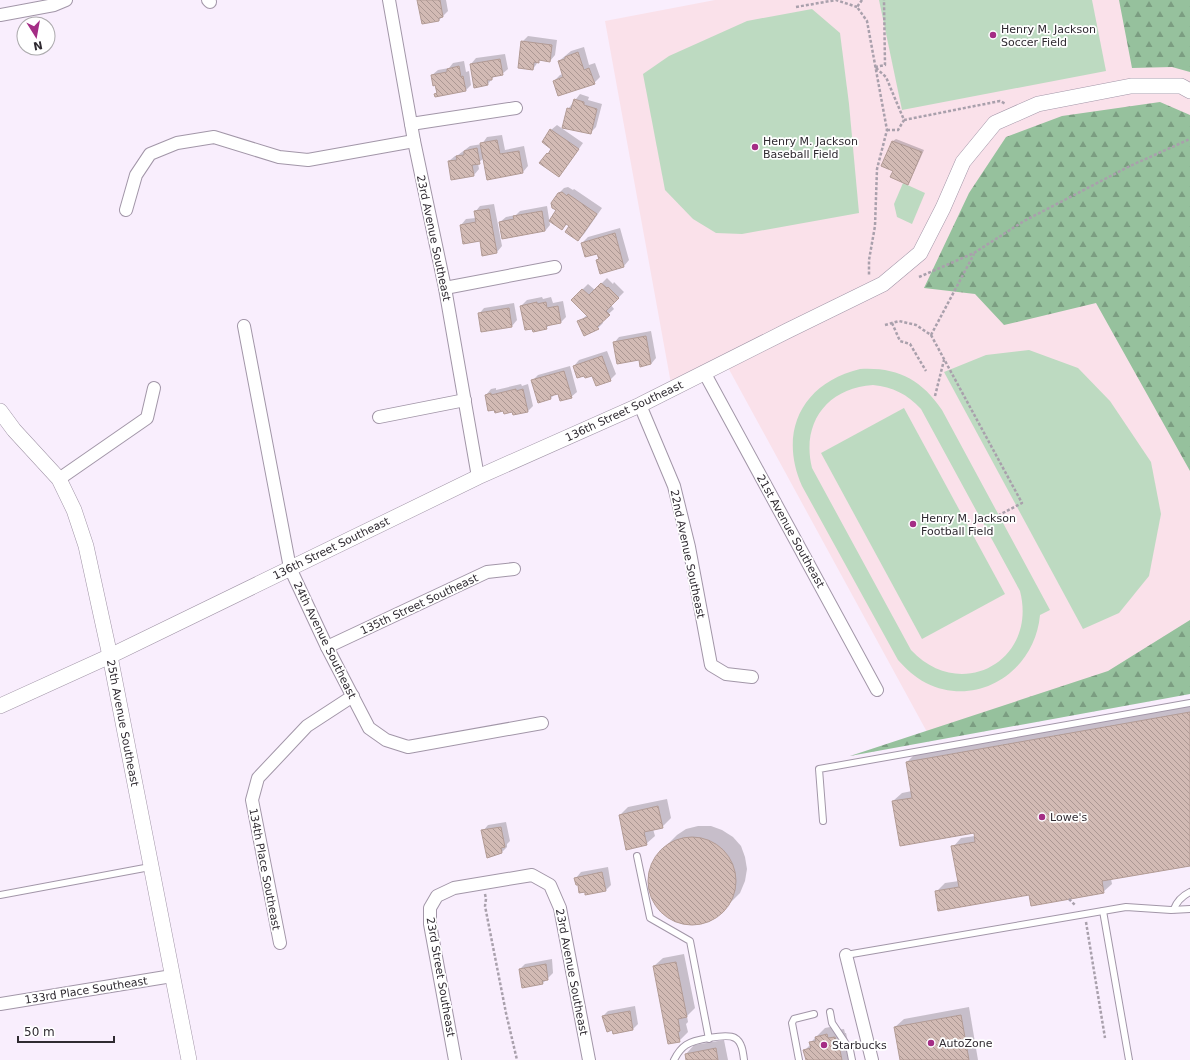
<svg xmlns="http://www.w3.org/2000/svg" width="1190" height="1060" viewBox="0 0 1190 1060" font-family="'DejaVu Sans',sans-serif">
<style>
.education{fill:#fae1ea}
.grass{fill:#bddac1;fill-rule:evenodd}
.forest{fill:url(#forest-firs)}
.shadow{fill:#0003}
.building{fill:url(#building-back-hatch);stroke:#b29b95}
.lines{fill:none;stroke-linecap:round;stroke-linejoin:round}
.service-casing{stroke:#a296a8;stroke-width:8}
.minor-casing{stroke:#a296a8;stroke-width:14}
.tertiary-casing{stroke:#a296a8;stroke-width:16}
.path{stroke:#a9a0ac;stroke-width:2.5;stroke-dasharray:3 2;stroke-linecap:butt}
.service{stroke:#fff;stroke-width:6}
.minor{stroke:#fff;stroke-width:12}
.tertiary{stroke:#fff;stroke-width:15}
.poi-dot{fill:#a42d85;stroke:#fff;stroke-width:1.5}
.labels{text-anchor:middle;stroke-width:3.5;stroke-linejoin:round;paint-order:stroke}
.poi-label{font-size:11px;fill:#2f2a31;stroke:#fff;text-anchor:start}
.street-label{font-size:11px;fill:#2f2a31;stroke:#fff}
</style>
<defs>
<pattern id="forest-firs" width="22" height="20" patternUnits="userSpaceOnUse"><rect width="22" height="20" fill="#96c19d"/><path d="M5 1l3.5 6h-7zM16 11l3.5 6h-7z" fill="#7b9d81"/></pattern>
<pattern id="building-back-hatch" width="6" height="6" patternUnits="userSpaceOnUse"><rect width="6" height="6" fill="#d2bab4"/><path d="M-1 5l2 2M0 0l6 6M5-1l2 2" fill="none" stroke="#ab9793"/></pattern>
</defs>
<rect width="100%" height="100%" fill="#f9eefd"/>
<polygon class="education" points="715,0 1190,0 1190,682 927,732 725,362 672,389 605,21"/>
<g class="grass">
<polygon points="879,0 1092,0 1106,71 902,110"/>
<polygon points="812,9 840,33 849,104 859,213 742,234 716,233 693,219 665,190 643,74 669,56 747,21"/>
<polygon points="903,183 925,193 912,224 897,217 894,204"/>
<polygon points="1029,350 1078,368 1110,401 1151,462 1161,514 1149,576 1119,613 1083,629 944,372 986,355"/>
<path d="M 860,369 C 897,367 921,379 942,410 L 1050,610 L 1040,615 C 1035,671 978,709 926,683 C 915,677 906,669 898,660 L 802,486 C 778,432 802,383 860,369 ZM 873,385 C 893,387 907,394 921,409 L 1020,591 C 1038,661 960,703 911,650 L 812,468 C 801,423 827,388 873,385 Z"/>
<polygon points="904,408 1005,594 922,639 821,453"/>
</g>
<g class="forest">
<polygon points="1119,0 1190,0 1190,72 1172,67 1132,68"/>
<polygon points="1160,102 1190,115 1190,471 1096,303 1004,325 975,294 924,288 969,193 1006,137 1062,116"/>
<polygon points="1190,620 1190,694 850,756 1108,671"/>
</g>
<g class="shadow">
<polygon points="418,0 446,0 448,11 439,20"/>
<polygon points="528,36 557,40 555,55 550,61 540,59 533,69 522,42"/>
<polygon points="584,47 589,65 595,63 600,77 594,83 554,81 560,75 563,74 559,61 571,51"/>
<polygon points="505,54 508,69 502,74 495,75 488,84 475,86 471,64 476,58"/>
<polygon points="464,61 466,72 469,71 471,85 466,90 435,94 437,92 432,75 438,70 449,68 453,63"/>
<polygon points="580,94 589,97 588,100 602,104 596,127 590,133 568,109"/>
<polygon points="557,125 583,143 564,170 559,176 541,163 552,148 551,130"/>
<polygon points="502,135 505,150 524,146 528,166 523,172 484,158 478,163 479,169 474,175 452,178 449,161 455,156 458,155 470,146 482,144 487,137"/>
<polygon points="896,139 924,150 910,181 908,183 895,171 883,165 893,141"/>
<polygon points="568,187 573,190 574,189 602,208 584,234 578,240 570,226 567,224 562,228 558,210 558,194 564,188"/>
<polygon points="494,204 502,246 497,252 483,254 481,240 461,225 466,219 476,218 475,212 480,206"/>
<polygon points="547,206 550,225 545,231 500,222 506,217 516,215 520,211"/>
<polygon points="620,228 629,260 624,266 600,272 597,260 599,258 598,252 582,243 588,237"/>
<polygon points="607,278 613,284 614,282 624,292 611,305 614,309 602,320 603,323 598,328 579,322 587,315 572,300 588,284 595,290"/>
<polygon points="542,297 543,299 551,297 553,303 563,301 566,317 561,322 551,324 546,328 521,306 527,300"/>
<polygon points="514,303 517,320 512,326 479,314 484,308"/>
<polygon points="651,331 656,358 651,364 639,359 614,343 619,337"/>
<polygon points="607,351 616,374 610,380 593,374 574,366 579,360"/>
<polygon points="570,366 577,392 571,397 559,392 556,393 551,398 533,380 538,375"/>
<polygon points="521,384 522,386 528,384 533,406 528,411 504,410 486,395 491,389 496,388 496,390"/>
<polygon points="1190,706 1190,865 1111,879 1112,884 1103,892 1030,894 936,892 945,883 959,881 953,847 961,838 975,836 974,832 893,801 902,793 912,791 907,762 915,754"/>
<polygon points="667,799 671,818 662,827 653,829 655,836 646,844 620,815 628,807"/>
<polygon points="506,822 510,841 507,844 507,847 502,852 483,831 488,825"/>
<polygon points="698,826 711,826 722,830 733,837 741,846 745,857 747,869 745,881 740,893 719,914 709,920 697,923 686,923 675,920 665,915 658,907 652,897 649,887 649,876 652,865 657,855 677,835 686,829"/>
<polygon points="608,867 611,885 605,891 585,890 578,884 576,878 581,872"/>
<polygon points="684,954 695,1008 687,1016 688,1022 686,1024 688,1032 679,1041 654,966 663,958"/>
<polygon points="552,959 553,973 542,984 520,969 525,964"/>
<polygon points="635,1006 638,1024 633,1029 613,1029 603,1016 608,1011"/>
<polygon points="969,1007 978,1060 901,1060 895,1027 904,1019"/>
<polygon points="835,1026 836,1030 844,1029 845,1033 846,1033 851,1054 850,1060 807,1060 805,1050 811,1044 810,1043 825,1028"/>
<polygon points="724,1040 728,1060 687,1060 686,1054 694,1045"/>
</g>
<g class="building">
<polygon points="417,0 440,0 443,17 439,18 439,21 422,24"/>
<polygon points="521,41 552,45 550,62 539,60 539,63 534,62 533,70 518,68"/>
<polygon points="578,52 584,70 589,68 595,84 558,96 553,81 563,77 558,61 565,59 565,57"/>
<polygon points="500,59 503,75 492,77 492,80 487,80 488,85 474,88 470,64"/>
<polygon points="459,66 461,77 463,76 466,91 435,97 434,94 437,93 435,85 433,86 431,75 447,72 447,69"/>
<polygon points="574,99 584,102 584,105 597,109 591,134 562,128 567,108 571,109"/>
<polygon points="550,129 579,149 559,177 539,163 547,153 548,154 551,149 542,142"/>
<polygon points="497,140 500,154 519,151 523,173 487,180 480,143"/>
<polygon points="892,141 922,152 908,185 890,177 893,171 881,166"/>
<polygon points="477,148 480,164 472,165 474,176 451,180 448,161 457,160 456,156 464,155 464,151"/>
<polygon points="562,192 567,196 568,194 597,214 578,241 565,232 569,226 566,224 562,230 549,221 556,210 552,208 551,203 558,193"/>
<polygon points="489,209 497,253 482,256 480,241 463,244 460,225 476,222 474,211"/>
<polygon points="542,211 545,231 502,239 499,222 514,219 513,216"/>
<polygon points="615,233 624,267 600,274 596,260 599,259 597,254 585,257 581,243"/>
<polygon points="601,283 607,288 608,287 619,298 606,311 610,315 597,327 599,329 584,336 577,321 588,317 571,300 582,289 589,295"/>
<polygon points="537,302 537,304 546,302 547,308 558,306 561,323 546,326 547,329 533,332 532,329 525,330 520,306"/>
<polygon points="509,308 512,327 481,332 478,313"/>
<polygon points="646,336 651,364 640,367 639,360 617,364 613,342"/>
<polygon points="602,356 611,381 596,386 592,376 585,378 584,376 577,378 573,366"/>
<polygon points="564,371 572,398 560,401 558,394 550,396 551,399 538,403 531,380"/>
<polygon points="516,389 516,391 523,389 528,412 513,415 512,412 504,414 503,411 495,413 494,410 488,411 485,395 491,393 491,395"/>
<polygon points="1190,712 1190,866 1102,881 1104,893 1031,906 1029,895 938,911 935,891 959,887 951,846 975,842 974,833 900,846 892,801 912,798 906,762"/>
<polygon points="658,806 663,828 644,832 647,845 626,850 619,815"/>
<polygon points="501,827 505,847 501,848 502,853 487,858 481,830"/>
<circle cx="692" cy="881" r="44"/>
<polygon points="602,872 606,891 585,895 585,892 579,893 578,885 576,885 574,878"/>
<polygon points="676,962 687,1017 678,1019 680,1031 678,1032 680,1042 668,1044 653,966"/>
<polygon points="546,964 548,980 542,981 543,984 522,988 519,969"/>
<polygon points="630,1011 633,1030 613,1034 612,1030 607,1032 602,1016"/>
<polygon points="961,1015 969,1060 900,1060 894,1027"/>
<polygon points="827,1034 828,1038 835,1037 836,1041 838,1041 842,1060 806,1060 803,1050 811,1048 809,1042 816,1041 815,1037"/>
<polygon points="716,1048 718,1060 686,1060 685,1054"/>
</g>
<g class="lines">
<g class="service-casing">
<g id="service">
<polyline points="823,821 819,769 1190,703"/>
<polyline points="637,856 650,918 690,941 709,1039"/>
<polyline points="0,895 150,867"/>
<path d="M 1174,909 C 1177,901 1182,896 1190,892"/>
<polyline points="1103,911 1129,1060"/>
<polyline points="846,955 1126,907 1171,910 1190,909"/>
<polyline points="830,1012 832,1023 850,1050 852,1060"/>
<path d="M 674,1060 C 677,1054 680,1049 686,1045 C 693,1040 727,1033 735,1038 C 742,1042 743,1052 744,1060"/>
<polyline points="799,1060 792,1023 794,1019 814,1014"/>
</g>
</g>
<g class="minor-casing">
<g id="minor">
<polyline points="208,0 210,2"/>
<polyline points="389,0 414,141 445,288 478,477"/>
<polyline points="0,15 54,5 66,0"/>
<polyline points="411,124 516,108"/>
<polyline points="126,210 136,175 150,154 177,143 214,137 279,157 308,160 414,141"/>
<polyline points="445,288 555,267"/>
<polyline points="244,326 290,568 327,647 369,728 386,740 408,747 542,723"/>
<polyline points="704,372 877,690"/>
<polyline points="640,405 674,486 689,547 711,665 726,674 752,677"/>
<polyline points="379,417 465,400"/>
<polyline points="59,479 147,418 154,388"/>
<polyline points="327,647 487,572 514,569"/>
<polyline points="280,943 252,800 258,778 307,726 353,696"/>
<polyline points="846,955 872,1060"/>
<polyline points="0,1004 172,976"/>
<polyline points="455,1060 430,924 430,908 437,896 454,888 532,875 550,885 560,908 589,1060"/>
</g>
</g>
<g class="tertiary-casing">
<g id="tertiary">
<polyline points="0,411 14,430 59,479 74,510 86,546 110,656 189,1060"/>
<polyline points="0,706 110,656 478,477 640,405 787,331 883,284 920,253 943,208 963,162 995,123 1038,104 1131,86 1181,86 1190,91"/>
</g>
</g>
<g class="path">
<polyline points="862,0 857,7 867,21 887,130 877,169 875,226 869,260 869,276"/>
<polyline points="796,7 836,0 857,7"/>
<polyline points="875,67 885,65 884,0"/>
<polyline points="876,68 886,77 904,120 1000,101 1006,104"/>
<polyline points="887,130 898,130 904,120"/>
<polyline points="919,277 974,253 1024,221 1130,166 1190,139"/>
<polyline points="892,323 900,341 910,344 926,371"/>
<polyline points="885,325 899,321 916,325 931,335 974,254"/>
<polyline points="931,335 1022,503 999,515"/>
<polyline points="935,396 944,360"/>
<polyline points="485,894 486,899 485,906 506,1013 517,1060"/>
<polyline points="1069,899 1076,906"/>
<polyline points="1086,922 1105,1038"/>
</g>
<use href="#service" class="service"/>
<use href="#minor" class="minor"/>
<use href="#tertiary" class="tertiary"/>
</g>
<g class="poi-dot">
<circle cx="993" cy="35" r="4"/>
<circle cx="755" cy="147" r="4"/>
<circle cx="913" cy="524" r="4"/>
<circle cx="1042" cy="817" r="4"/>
<circle cx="931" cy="1043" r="4"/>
<circle cx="824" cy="1045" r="4"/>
</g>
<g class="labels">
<g class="poi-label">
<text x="1001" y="33">Henry M. Jackson<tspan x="1001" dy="13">Soccer Field</tspan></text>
<text x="763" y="145">Henry M. Jackson<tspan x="763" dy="13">Baseball Field</tspan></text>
<text x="921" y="522">Henry M. Jackson<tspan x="921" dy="13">Football Field</tspan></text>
<text x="1050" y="821">Lowe's</text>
<text x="939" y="1047">AutoZone</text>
<text x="832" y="1049">Starbucks</text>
</g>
<g class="street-label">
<text transform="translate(434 238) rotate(78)" y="4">23rd Avenue Southeast</text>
<text transform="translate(624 411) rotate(-25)" y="4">136th Street Southeast</text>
<text transform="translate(791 531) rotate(61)" y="4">21st Avenue Southeast</text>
<text transform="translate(331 548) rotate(-26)" y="4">136th Street Southeast</text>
<text transform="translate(688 554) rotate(78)" y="4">22nd Avenue Southeast</text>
<text transform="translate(419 604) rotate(-25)" y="4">135th Street Southeast</text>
<text transform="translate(325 640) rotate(64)" y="4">24th Avenue Southeast</text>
<text transform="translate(123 723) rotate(79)" y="4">25th Avenue Southeast</text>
<text transform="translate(265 869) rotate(79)" y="4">134th Place Southeast</text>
<text transform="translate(572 972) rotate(79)" y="4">23rd Avenue Southeast</text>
<text transform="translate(441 977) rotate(80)" y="4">23rd Street Southeast</text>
<text transform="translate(86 990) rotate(-9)" y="4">133rd Place Southeast</text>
</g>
</g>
<g transform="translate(36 36) rotate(169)"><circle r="19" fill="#ffffff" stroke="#acaaad"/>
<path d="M0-3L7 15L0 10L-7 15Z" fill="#a42d85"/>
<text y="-6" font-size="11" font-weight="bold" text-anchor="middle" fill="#2f2a31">N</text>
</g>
<path d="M18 1036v6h96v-6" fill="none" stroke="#2f2a31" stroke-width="2"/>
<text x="24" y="1036" font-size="12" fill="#2f2a31" stroke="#ffffff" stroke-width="3" paint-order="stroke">50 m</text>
</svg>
